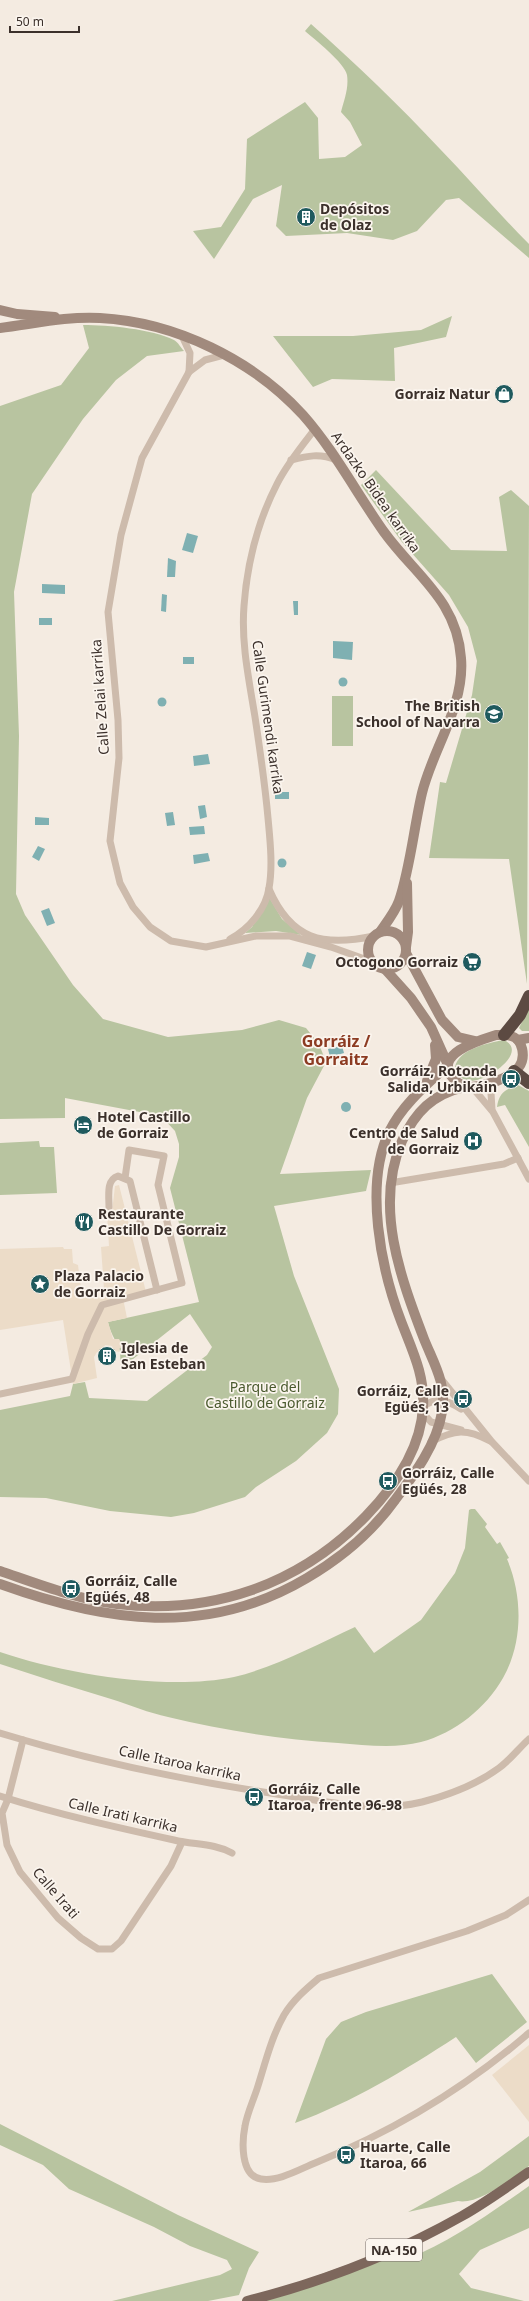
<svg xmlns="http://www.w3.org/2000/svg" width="529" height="2301" viewBox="0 0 529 2301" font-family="'Noto Sans',sans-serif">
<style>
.green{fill:#b8c4a0}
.plaza{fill:#ecdcc8}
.water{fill:#7fb0b2}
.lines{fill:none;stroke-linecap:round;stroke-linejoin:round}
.street{stroke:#cdbbac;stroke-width:7}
.secondary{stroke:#a18a7d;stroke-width:10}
.primary{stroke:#7d675c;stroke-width:10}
.highway{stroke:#5c4a42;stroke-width:12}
.labels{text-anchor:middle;stroke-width:3.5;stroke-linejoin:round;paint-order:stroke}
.shield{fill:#fbf5ee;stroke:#756b66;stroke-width:1}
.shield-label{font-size:13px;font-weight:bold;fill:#3b302b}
.poi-label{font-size:14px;font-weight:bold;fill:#3b302b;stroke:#fbf5ee;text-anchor:start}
.street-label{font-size:14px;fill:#3b302b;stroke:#fbf5ee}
.park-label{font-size:14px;fill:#4a5a2e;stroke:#fbf5ee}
.quarter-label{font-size:16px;font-weight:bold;fill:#8c3b22;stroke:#fbf5ee}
</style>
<rect width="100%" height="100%" fill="#f4ebe1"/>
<g class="green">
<path d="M 311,24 C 356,64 399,105 440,149 C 470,180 498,213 529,244 L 529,258 L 459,198 L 446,200 L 417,231 L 393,240 L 347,233 L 286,236 L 276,226 L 282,185 L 253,199 L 214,259 L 193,231 L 221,227 L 245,189 L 247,139 L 305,102 L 318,118 L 319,159 L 345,157 L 362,145 L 350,122 L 341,112 C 344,100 349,88 347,75 C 345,63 314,39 305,31 Z"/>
<polygon points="452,316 446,337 394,348 395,381 332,379 313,387 273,336 353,336 421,330"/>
<path d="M 83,325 C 108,325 152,329 174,340 C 178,342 181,348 184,351 L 147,356 L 116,380 L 83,419 L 32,494 L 14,592 L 19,736 L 16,894 L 25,915 L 73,985 L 103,1019 L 168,1037 L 242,1030 L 279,1020 L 306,1028 L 319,1044 L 326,1062 L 307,1098 L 280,1174 L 371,1170 L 366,1191 L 274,1206 L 294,1276 L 339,1389 L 338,1414 L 327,1433 L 296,1461 L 256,1487 L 245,1497 L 194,1513 L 171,1517 L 110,1511 L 46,1498 L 0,1497 L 0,1410 L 70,1396 L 73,1384 L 85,1382 L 89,1398 L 147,1401 L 207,1355 L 212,1347 L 190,1314 L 123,1367 C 118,1360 122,1355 119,1348 C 115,1339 110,1332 108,1322 L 199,1302 L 170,1188 L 179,1157 L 179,1144 L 175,1131 L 161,1116 L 65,1098 L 65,1118 L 0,1119 L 0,406 L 61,385 L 89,348 Z"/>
<polygon points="376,470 451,550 507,551 499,497 511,490 529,506 527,984 509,859 429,858 440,782 446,783 472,695 477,661 468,627 449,595 402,542 361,485"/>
<rect x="332" y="696" width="21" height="50"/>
<polygon points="269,897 282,919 301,935 276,931 245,933 252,927"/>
<polygon points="529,1008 529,1031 522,1031 519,1028"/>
<path d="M 504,1040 C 529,1052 488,1081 471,1081 C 467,1081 462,1078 459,1077 L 455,1067 C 459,1049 488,1043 504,1040 Z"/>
<path d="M 518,1085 L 529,1091 L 529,1147 L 505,1105 L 497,1107 C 499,1093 505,1089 518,1085 Z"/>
<polygon points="39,1141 40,1147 54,1147 57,1193 0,1195 0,1143"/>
<path d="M 471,1509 L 475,1509 L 487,1524 L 485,1527 L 497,1544 L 500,1542 L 509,1558 L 507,1559 C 523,1596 523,1643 503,1678 C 486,1708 455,1733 421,1742 C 395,1749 365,1745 338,1743 C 282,1740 223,1730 168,1717 C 149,1713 130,1705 111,1699 C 74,1688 37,1676 0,1664 L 0,1652 C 65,1674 167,1691 234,1677 C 276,1667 316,1645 355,1627 L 374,1653 L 421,1620 L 455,1573 L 465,1548 L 469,1510 Z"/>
<path d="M 492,1974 L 527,2022 L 476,2063 L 456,2037 C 405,2070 353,2102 295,2123 L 326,2039 L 341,2022 L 366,2012 Z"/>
<polygon points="0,2124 178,2215 259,2252 249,2268 239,2295 208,2301 112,2301 220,2275 232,2269 227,2260 190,2246 154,2227 69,2189 43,2165 0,2145"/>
<path d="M 529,2136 L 529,2166 C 513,2178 478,2205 458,2201 L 408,2212 L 480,2172 Z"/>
<path d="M 529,2186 L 529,2228 L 480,2250 L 459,2274 L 471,2288 L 524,2301 L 246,2301 L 403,2245 L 407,2259 C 452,2241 489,2214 529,2186 Z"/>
</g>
<g class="plaza">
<polygon points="119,1185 146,1292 123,1298 127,1318 108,1322 113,1339 119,1339 123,1346 119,1349 120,1352 114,1351 112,1346 105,1345 103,1351 97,1352 94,1357 97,1378 73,1384 63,1320 0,1330 0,1249 63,1247 64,1249 72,1249 73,1263 78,1265 81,1289 104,1289 101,1247 109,1246 107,1214 112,1212 115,1186"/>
<polygon points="529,2045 529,2122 492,2075"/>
</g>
<g class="water">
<polygon points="187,533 198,536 193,553 182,550"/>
<polygon points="168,558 176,561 175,577 167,577"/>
<polygon points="42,584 65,585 65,594 42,593"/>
<polygon points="162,594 167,595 166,612 161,611"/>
<polygon points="293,601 298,601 298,615 294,615"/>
<rect x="39" y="618" width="13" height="7"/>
<polygon points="333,641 353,642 352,660 333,658"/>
<rect x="183" y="657" width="11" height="7"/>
<circle cx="343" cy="682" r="4.5"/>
<circle cx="162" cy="702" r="4.5"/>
<polygon points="208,754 210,764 194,766 193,756"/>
<rect x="275" y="792" width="14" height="7"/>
<polygon points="205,805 207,817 200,819 198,806"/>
<polygon points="173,812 175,825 167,826 165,813"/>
<polygon points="35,817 49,818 49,825 35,825"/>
<polygon points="204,826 205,834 190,835 189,827"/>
<polygon points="38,846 45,849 39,861 32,857"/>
<polygon points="208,853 210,861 194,864 193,855"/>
<circle cx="282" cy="863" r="4.5"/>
<polygon points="49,908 55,923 47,926 41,911"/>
<polygon points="307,952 316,955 311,969 302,966"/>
<polygon points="342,1046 344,1053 330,1057 328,1049"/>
<circle cx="346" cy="1107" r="5"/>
</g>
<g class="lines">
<g class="street">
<polyline points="182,336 190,353 189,372 142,458 121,535 108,612 118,720 119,758 110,841 120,883 133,907 150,927 171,941 206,947 256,936 290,936 331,947 373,962"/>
<polyline points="189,372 205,360 224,355"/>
<path d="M 291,460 C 307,456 320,453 336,460"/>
<path d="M 269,889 C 291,940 323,947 374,936"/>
<path d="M 230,939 C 249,929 266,909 269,888 C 273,866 270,840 268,818 C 265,784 260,750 255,717 C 249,680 241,643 244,606 C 247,565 258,521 277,484 C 287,464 301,447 315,429"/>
<polyline points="472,1087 493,1112 529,1179"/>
<polyline points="492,1110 491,1093 494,1081"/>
<polyline points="390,1183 504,1164 518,1158"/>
<path d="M 109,1207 C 109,1195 106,1180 118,1176 L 130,1181 L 157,1290"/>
<polyline points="442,1380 492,1442 529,1481"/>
<polyline points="0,1394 72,1379 88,1334 102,1305 182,1283 158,1185 164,1156 129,1150 125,1178"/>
<path d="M 423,1407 C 437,1396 447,1400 461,1409"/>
<polyline points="423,1413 431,1422 461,1430"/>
<path d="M 431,1442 C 455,1429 467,1429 490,1441"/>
<path d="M 0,1733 C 92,1761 188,1781 283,1795 C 328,1802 377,1813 422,1802 C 449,1795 476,1785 499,1768 C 510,1760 519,1748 529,1739"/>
<polyline points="23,1740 8,1799 2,1813 7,1845 20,1872 58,1918 81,1938 98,1949 112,1949 121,1941 171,1866 182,1842"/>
<path d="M 0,1796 C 57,1814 115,1827 174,1840 C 194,1845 214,1843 232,1853"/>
<path d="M 529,1900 L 506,1915 L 467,1931 L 319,1978 C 306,1989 293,2000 284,2015 C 271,2038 265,2064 257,2089 C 253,2101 247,2114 245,2126 C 242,2141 240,2176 261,2179 C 278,2182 300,2169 315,2163 C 394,2131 465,2088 529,2033"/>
</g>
<g class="secondary">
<polyline points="0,310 17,314 55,317"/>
<path d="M 0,328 C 33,324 67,316 100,318 C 175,322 253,360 303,415 C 334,450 357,494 384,532 C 415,575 457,600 461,658 C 465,706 433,748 422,793 C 414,827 410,869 399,901 C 395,912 387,922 380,932"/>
<circle cx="387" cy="950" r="19"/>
<polyline points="406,947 408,932 407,883"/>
<polyline points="406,953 442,1020 458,1037 475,1041"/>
<polyline points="384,968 411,998 431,1027 448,1065"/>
<path d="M 496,1035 C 500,1035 507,1034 511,1036 C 523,1039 526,1057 519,1067 C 510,1078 486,1086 471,1087 C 463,1087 458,1084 453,1078 C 432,1054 480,1040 496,1035 Z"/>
<polyline points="518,1040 529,1038"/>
<polyline points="427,1081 436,1059 435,1045"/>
<path d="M 0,1571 C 38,1584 76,1599 117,1604 C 212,1615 299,1585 366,1516 C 394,1487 421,1449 423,1407 C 425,1375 412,1350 401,1321 C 381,1269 364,1185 389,1132 C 402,1105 426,1085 448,1065"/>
<path d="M 0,1584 C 105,1622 206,1638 307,1578 C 341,1558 372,1532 395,1500 C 414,1475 437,1444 442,1412 C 447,1384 434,1364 424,1339 C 400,1276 374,1206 402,1141 C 415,1112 433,1094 464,1087"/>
</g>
<path class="primary" d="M 247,2301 C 322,2282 395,2254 462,2216 C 485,2203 507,2187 529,2172"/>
<g class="highway">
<polyline points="504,1035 520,1015 529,996"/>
<polyline points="514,1071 529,1083"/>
</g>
</g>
<defs>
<g id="building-disc" transform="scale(1)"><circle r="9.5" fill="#1f5a5e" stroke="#fbf5ee"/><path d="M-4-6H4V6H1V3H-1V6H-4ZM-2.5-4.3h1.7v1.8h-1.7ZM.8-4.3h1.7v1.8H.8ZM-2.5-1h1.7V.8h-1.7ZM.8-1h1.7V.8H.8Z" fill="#fff"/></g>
<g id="shop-disc" transform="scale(1)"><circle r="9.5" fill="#1f5a5e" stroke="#fbf5ee"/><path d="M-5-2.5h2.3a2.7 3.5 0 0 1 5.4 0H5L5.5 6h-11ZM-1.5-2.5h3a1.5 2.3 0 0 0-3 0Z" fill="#fff"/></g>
<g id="school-disc" transform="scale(1)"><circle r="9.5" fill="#1f5a5e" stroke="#fbf5ee"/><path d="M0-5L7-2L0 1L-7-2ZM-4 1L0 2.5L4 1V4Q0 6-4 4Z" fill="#fff"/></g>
<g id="supermarket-disc" transform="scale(1)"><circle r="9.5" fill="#1f5a5e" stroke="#fbf5ee"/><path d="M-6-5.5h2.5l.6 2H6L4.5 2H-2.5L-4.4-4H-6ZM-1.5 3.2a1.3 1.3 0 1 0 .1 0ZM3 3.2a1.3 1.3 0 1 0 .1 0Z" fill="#fff"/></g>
<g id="bus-disc" transform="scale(1)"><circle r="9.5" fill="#1f5a5e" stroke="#fbf5ee"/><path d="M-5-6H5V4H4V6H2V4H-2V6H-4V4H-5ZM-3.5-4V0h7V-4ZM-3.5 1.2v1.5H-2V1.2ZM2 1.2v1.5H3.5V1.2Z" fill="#fff"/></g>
<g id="hotel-disc" transform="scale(1)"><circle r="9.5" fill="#1f5a5e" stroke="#fbf5ee"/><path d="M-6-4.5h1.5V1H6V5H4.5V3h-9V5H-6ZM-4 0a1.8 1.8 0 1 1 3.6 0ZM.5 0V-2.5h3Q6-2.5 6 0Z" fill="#fff"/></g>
<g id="hospital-disc" transform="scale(1)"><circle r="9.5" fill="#1f5a5e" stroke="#fbf5ee"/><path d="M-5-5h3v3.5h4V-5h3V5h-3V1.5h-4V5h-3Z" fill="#fff"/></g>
<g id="restaurant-disc" transform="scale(1)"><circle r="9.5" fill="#1f5a5e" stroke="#fbf5ee"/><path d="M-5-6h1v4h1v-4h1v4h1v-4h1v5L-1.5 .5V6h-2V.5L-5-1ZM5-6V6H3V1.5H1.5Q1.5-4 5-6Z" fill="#fff"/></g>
<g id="sight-disc" transform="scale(1)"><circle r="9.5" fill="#1f5a5e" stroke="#fbf5ee"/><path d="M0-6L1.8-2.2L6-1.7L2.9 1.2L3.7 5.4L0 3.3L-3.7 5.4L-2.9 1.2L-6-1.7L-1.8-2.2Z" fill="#fff"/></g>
</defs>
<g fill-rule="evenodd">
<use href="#building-disc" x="306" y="217"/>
<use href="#shop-disc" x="504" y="394"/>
<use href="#school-disc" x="494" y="714"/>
<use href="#supermarket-disc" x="472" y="962"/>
<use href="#bus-disc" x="511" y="1079"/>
<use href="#hotel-disc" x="83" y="1125"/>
<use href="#hospital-disc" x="473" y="1141"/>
<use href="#restaurant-disc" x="84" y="1222"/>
<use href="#sight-disc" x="40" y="1284"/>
<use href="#building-disc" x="107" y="1356"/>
<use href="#bus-disc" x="463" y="1399"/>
<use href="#bus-disc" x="388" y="1481"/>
<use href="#bus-disc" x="71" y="1589"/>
<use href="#bus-disc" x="254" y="1797"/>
<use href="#bus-disc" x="346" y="2155"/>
</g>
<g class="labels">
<rect class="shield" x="366" y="2239" width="56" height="22" rx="3"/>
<g class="shield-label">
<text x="394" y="2255">NA-150</text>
</g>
<g class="poi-label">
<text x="320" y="214">Depósitos<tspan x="320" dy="16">de Olaz</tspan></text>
<text x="490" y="399" text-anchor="end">Gorraiz Natur</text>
<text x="480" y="711" text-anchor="end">The British<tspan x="480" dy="16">School of Navarra</tspan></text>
<text x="458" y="967" text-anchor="end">Octogono Gorraiz</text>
<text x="497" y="1076" text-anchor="end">Gorráiz, Rotonda<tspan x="497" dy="16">Salida, Urbikáin</tspan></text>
<text x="97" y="1122">Hotel Castillo<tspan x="97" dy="16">de Gorraiz</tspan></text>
<text x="459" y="1138" text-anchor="end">Centro de Salud<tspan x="459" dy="16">de Gorraiz</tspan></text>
<text x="98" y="1219">Restaurante<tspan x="98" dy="16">Castillo De Gorraiz</tspan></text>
<text x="54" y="1281">Plaza Palacio<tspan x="54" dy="16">de Gorraiz</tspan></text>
<text x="121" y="1353">Iglesia de<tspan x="121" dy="16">San Esteban</tspan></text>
<text x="449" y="1396" text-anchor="end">Gorráiz, Calle<tspan x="449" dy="16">Egüés, 13</tspan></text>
<text x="402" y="1478">Gorráiz, Calle<tspan x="402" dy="16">Egüés, 28</tspan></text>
<text x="85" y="1586">Gorráiz, Calle<tspan x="85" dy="16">Egüés, 48</tspan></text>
<text x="268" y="1794">Gorráiz, Calle<tspan x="268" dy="16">Itaroa, frente 96-98</tspan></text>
<text x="360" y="2152">Huarte, Calle<tspan x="360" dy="16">Itaroa, 66</tspan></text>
</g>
<g class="street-label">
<text transform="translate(376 492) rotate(55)" y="5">Ardazko Bidea karrika</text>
<text transform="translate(100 697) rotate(-94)" y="5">Calle Zelai karrika</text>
<text transform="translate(268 717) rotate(82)" y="5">Calle Gurimendi karrika</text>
<text transform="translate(180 1763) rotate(12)" y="5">Calle Itaroa karrika</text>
<text transform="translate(123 1815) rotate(13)" y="5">Calle Irati karrika</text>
<text transform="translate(56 1893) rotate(49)" y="5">Calle Irati</text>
</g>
<g class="park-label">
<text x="265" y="1392">Parque del<tspan x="265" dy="16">Castillo de Gorraiz</tspan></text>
</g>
<g class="quarter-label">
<text x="336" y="1047">Gorráiz /<tspan x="336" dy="18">Gorraitz</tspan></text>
</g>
</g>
<path d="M10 26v6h69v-6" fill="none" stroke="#3b302b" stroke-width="2"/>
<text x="16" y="26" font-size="12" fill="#3b302b" stroke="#fbf5ee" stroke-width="3" paint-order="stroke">50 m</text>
</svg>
